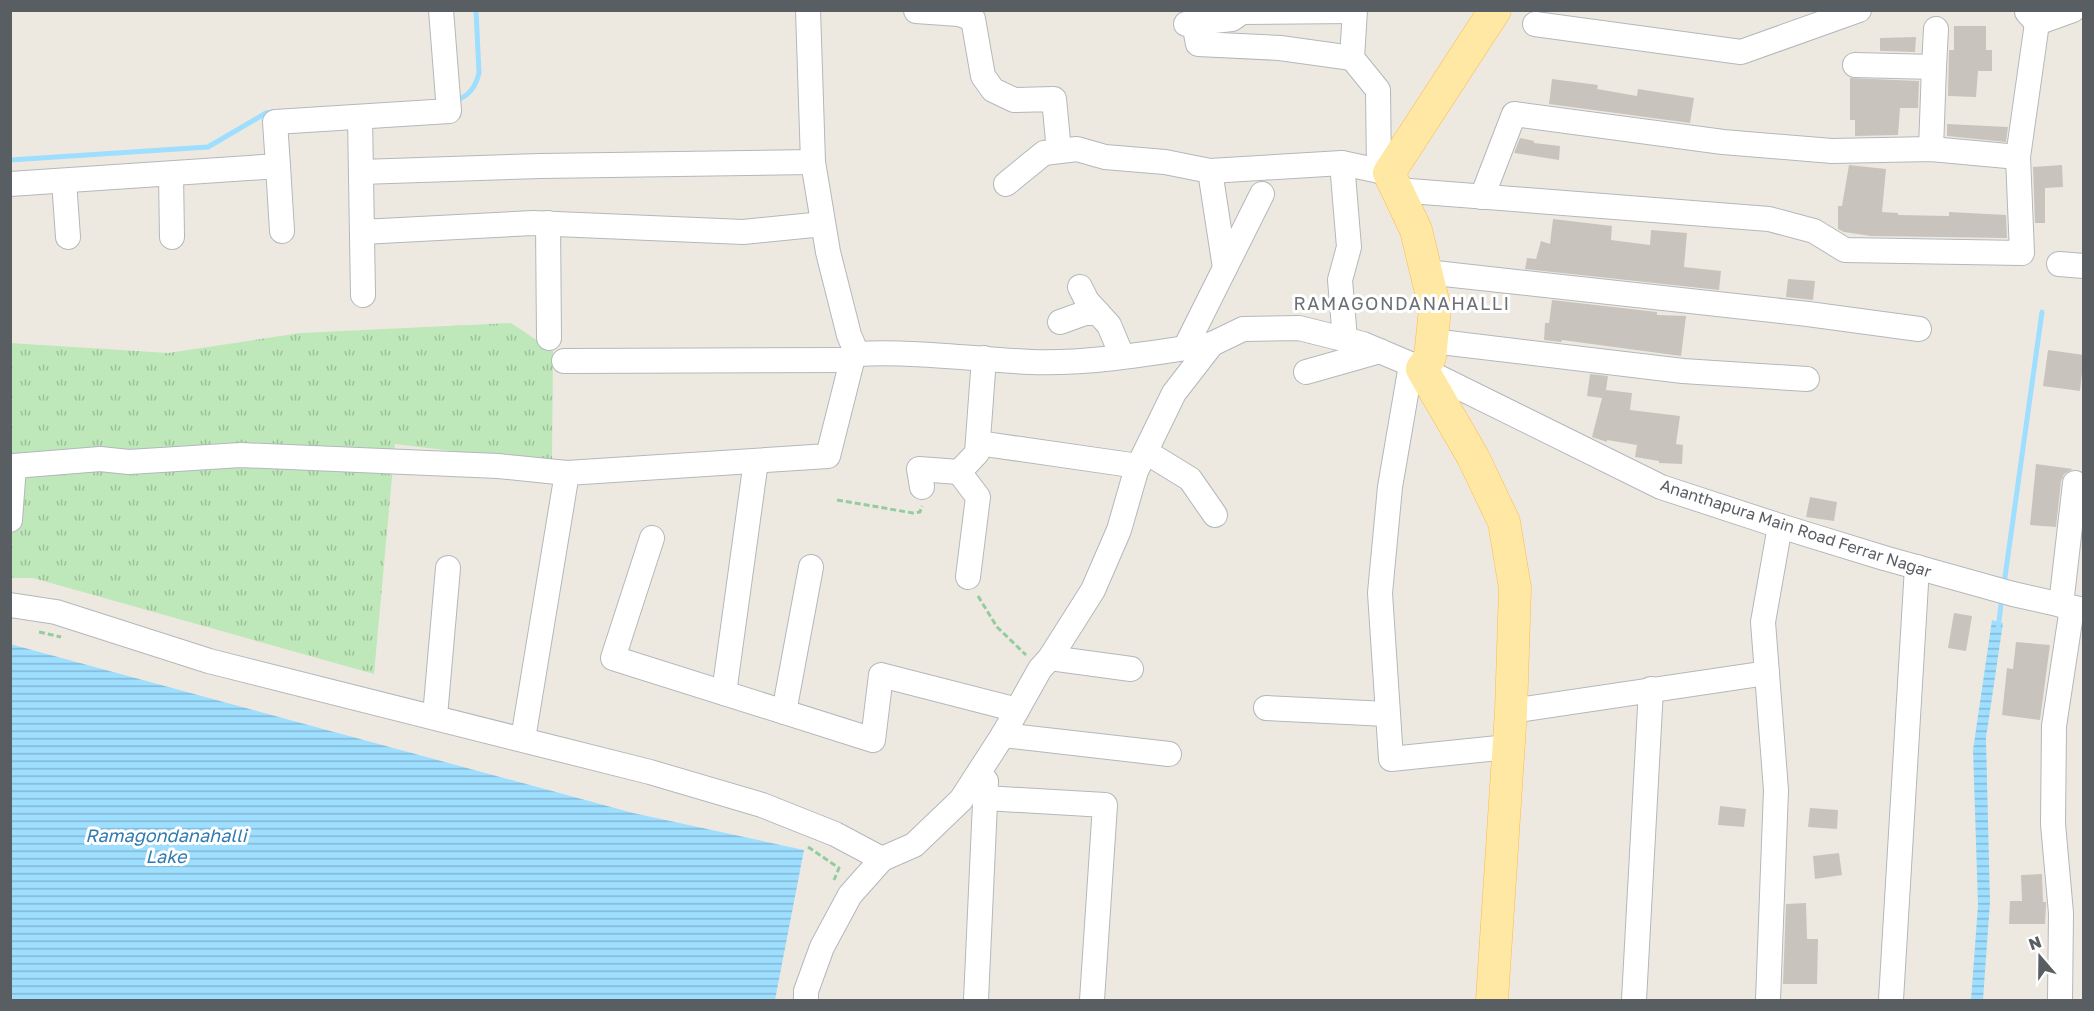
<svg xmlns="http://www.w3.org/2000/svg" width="2094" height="1011" viewBox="0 0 2094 1011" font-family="'Golos Text',sans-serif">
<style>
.grass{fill:url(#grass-tufts)}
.water{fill:url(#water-rules)}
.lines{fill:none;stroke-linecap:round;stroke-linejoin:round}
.stream{stroke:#9edeff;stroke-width:5}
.building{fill:#c8c3bd}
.minor-casing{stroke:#b3b8bc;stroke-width:26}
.major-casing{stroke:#fdba49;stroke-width:33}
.path{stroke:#93cc9e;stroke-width:3;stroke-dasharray:6 3;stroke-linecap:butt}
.minor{stroke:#fff;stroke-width:24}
.major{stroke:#ffe8a3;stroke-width:32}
.labels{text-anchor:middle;stroke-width:6;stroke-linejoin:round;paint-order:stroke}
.street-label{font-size:16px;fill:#595e63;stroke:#fff}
.neighbourhood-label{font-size:18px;letter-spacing:1.5px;fill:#6a7075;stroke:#fff}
.water-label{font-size:18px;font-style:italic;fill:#317bb0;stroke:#fff}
</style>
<defs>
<pattern id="grass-tufts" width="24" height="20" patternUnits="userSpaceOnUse" patternTransform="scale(1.5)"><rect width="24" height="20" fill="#bee8b9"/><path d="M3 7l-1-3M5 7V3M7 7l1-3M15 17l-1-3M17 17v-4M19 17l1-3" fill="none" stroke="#9dbf9a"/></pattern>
<pattern id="water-rules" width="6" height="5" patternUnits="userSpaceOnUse" patternTransform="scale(1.5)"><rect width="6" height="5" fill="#9edeff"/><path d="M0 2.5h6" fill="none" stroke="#84b7d2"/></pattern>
</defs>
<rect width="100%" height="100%" fill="#eee9e0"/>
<polygon class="grass" points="511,323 553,351 552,463 395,444 374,674 33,578 11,578 10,343 168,353 300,333"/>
<g class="water">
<polygon points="1992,620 2003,623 1986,738 1990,902 1983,1000 1971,1000 1978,905 1973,750"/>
<polygon points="10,644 633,813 804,850 775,1000 11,1000"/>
</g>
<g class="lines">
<g class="stream">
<path d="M 453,100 C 468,99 476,86 479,73 L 476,10"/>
<polyline points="10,160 208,147 266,113 273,112"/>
<polyline points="2004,584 2042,312"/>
<polyline points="1998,629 2002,596"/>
</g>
</g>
<g class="building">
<polygon points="1954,26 1986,26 1986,50 1992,50 1992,71 1978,71 1976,97 1948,96 1949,50 1954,50"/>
<polygon points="1916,37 1915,52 1880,51 1880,38"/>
<polygon points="1850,78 1919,81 1918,108 1900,108 1898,135 1855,136 1855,120 1850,120"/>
<polygon points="1552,79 1598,85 1597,89 1637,96 1638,89 1694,98 1690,123 1549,104"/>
<polygon points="1947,124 2008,127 2006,142 1947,136"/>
<polygon points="1520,138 1534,141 1534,143 1560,146 1559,160 1514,153"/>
<polygon points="1849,165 1886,169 1882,212 1898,213 1898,215 1949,216 1949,212 2006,215 2007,238 1871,236 1844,232 1838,229 1838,206 1842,206"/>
<polygon points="2062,165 2063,187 2045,188 2045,223 2035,223 2033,167"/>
<polygon points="1553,219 1612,226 1611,240 1650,245 1651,230 1687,233 1684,267 1721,271 1719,290 1525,269 1527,258 1536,259 1541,241 1550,244"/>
<polygon points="1788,279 1815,281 1813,300 1786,297"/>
<polygon points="1552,300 1657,312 1657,315 1686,316 1681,356 1562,340 1561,342 1544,340 1545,323 1549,323"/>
<polygon points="2048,350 2084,355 2080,391 2043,386"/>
<polygon points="1590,374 1608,376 1606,390 1632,393 1630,410 1680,416 1676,444 1683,445 1682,464 1659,463 1659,461 1635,457 1637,445 1607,440 1607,442 1592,437 1602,398 1587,396"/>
<polygon points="2036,464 2073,469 2064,474 2061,481 2056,527 2030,525"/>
<polygon points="1810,497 1837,502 1834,521 1806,517"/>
<polygon points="1954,613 1972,616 1966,651 1948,648"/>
<polygon points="2016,642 2050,645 2040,720 2002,715 2007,668 2013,669"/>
<polygon points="1720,806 1746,809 1744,827 1718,825"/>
<polygon points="1810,808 1838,810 1837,829 1808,827"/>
<polygon points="1839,853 1842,875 1815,879 1813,856"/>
<polygon points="2042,874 2043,902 2046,902 2046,904 2045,924 2009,924 2010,901 2022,901 2021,875"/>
<polygon points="1806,903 1807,939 1818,939 1817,984 1783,984 1786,904"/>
</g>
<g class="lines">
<g class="minor-casing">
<g id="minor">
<path d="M 808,10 L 813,162 L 828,252 L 849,335 L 857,354 C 915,351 973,359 1031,362 C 1090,364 1154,353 1212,344"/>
<polyline points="1355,10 1352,58 1378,90 1379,171"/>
<polyline points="916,11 959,14 973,19 983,76 993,90 1014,100 1054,99 1059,151"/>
<polyline points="2027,12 2037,23 2073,10"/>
<polyline points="1194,23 1198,44 1280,48 1352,58"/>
<polyline points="1186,24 1232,19 1242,12 1354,11"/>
<polyline points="1535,24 1741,52 1859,10"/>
<polyline points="1855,65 1934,67 1931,149"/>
<polyline points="1934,67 1936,29"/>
<polyline points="360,117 363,295"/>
<polyline points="278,166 282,231"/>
<polyline points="361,172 541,166 813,162"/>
<polyline points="171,174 172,237"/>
<polyline points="64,181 68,237"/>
<polyline points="10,184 278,166 275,122 449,111 441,10"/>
<polyline points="1006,184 1044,153 1077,149 1105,157 1165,162 1210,171"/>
<polyline points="1397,190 1769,219 1814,231 1845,250 2022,253 2018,157 2037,23"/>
<polyline points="1482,197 1514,114 1723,142 1832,151 1931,149 2018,157"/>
<polyline points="548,223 549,338"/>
<polyline points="362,232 533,223 743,232 823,224"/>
<polyline points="2059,264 2084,266"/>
<polyline points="1225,268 1262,194"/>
<polyline points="1426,272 1808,314 1919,329"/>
<polyline points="1080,287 1087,301 1109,325 1122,356"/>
<polyline points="1060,322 1085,313 1098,313"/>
<polyline points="1345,339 1340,280 1349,247 1342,163 1389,173"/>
<polyline points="1432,341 1683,371 1807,379"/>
<polyline points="1185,348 1225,268 1210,171 1342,163"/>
<polyline points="564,361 852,360"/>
<polyline points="1411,365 1390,487 1380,593 1391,759 1508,747"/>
<polyline points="1306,372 1380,351"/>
<polyline points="978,443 1138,466"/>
<polyline points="1146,452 1190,479 1215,515"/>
<polyline points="922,487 919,469 959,472"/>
<polyline points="10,520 14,466 100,459 129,462 241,455 498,466 567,473"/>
<polyline points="652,538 613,658 873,740 881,675 1017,710"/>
<polyline points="968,577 978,497 959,472 977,453 984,358"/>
<polyline points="10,605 56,612 209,661 650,772 762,805 835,834 882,859"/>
<polyline points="2061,605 2075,483"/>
<polyline points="1050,658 1131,669"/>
<polyline points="724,693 756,461"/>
<polyline points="1266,708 1387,714"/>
<polyline points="1511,711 1767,673"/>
<polyline points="784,712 811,567"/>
<polyline points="435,716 448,568"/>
<polyline points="1003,735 1169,754"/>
<polyline points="523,739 567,473 828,456 855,349"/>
<polyline points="985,798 1105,805 1092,1000"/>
<polyline points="806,1000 806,991 822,947 850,895 882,859 914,845 961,800 1003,735 1040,669 1050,658 1093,590 1119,530 1136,471 1174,393 1212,344 1243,329 1299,328 1363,344 1422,369 1661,487 1780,526 1884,558 2013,594 2084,610"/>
<polyline points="976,1000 986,781"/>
<polyline points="1634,1000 1651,689"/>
<polyline points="1768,1000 1776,790 1763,622 1780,526"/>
<polyline points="1891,1000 1917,567"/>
<polyline points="2060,1000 2061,913 2053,824 2054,726 2072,608"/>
</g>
</g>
<g class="major-casing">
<polyline id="major" points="1492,1000 1511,711 1515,588 1504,522 1473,457 1422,369 1430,357 1435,309 1416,230 1389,173 1495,10"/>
</g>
<g class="path">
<polyline points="837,500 913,513 920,512 922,506"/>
<polyline points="978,596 997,627 1026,655"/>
<polyline points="39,632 61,637"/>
<polyline points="808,847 839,868 834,880"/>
</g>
<use href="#minor" class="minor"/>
<use href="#major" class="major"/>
</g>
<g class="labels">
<g class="street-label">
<text transform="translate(1796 528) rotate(18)" y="6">Ananthapura Main Road Ferrar Nagar</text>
</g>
<g class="neighbourhood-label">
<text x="1402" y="310">RAMAGONDANAHALLI</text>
</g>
<g class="water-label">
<text x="166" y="842">Ramagondanahalli<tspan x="166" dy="21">Lake</tspan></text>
</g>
</g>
<rect width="2094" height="1011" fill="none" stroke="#595e63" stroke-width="24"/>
<g transform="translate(2040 957) rotate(340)" stroke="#ffffff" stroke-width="4.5" paint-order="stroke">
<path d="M0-4.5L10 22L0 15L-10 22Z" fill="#595e63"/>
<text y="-9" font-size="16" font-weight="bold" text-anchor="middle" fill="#595e63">N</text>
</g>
</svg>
